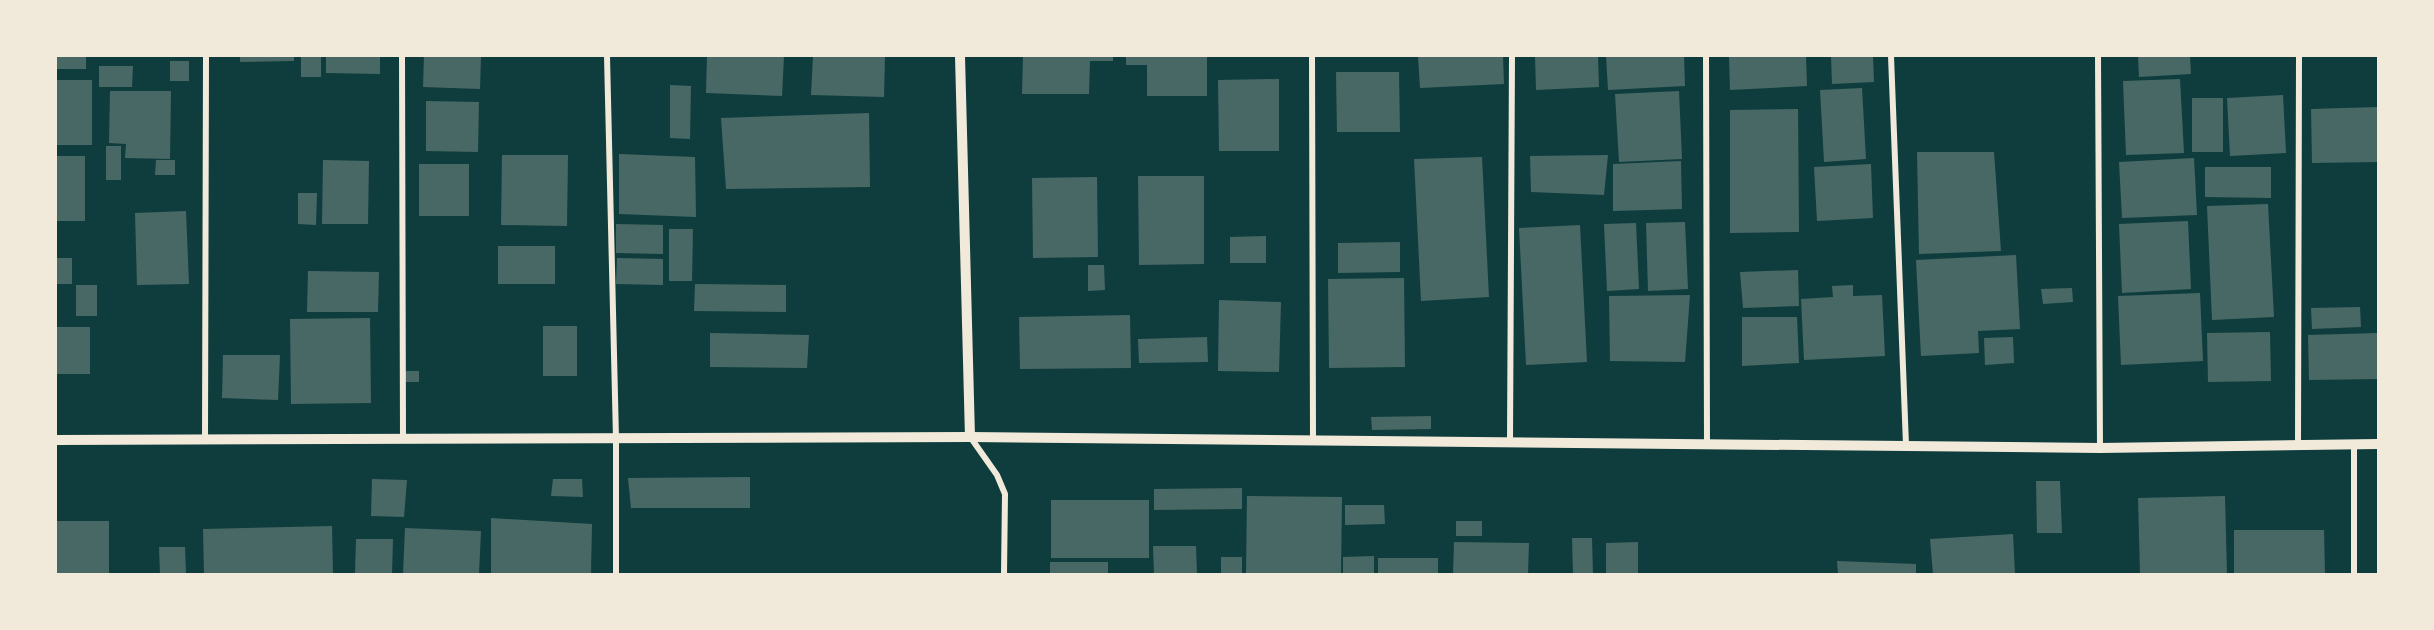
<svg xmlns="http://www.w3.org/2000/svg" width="2434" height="630" viewBox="0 0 2434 630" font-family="Lato,sans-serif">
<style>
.building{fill:#486865}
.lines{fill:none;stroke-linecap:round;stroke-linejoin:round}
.minor{stroke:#f1e9da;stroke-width:6}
.tertiary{stroke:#f1e9da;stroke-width:10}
</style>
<rect width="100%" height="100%" fill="#0f3d3e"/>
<g class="building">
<rect x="56" y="56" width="30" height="13"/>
<polygon points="240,56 294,56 294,61 240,62"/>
<rect x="301" y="56" width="20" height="21"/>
<polygon points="326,56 380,56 380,74 326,73"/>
<polygon points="424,56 481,56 480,89 423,87"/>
<polygon points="707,56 784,56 782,96 706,93"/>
<polygon points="813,56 885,56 884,97 811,95"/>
<polygon points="1023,56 1113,56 1113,61 1090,61 1089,94 1022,94"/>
<polygon points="1126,56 1207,56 1207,96 1147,96 1147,65 1126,65"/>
<polygon points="1418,56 1503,56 1504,84 1420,88"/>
<polygon points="1535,56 1598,56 1599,87 1536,90"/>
<polygon points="1606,56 1684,56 1685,86 1608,90"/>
<polygon points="1729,56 1806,56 1807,86 1730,90"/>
<polygon points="1831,56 1873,56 1874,82 1832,84"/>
<polygon points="2138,56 2190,56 2191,74 2139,77"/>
<rect x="170" y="61" width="19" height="20"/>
<polygon points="99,66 133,66 132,87 99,87"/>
<polygon points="1336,72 1399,72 1400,132 1337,132"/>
<polygon points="1279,79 1279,151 1219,151 1218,80"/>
<polygon points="2180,79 2184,153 2126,155 2123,81"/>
<rect x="56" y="80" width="36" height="65"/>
<polygon points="670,85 691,86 690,139 670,138"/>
<polygon points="1862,88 1866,159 1824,162 1820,90"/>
<polygon points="110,91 171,91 170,159 125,158 126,144 109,143"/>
<polygon points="1679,91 1682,159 1619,162 1615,94"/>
<polygon points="2283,95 2286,153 2230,156 2227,98"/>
<rect x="2192" y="98" width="31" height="54"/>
<polygon points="426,101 479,102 478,152 426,151"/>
<polygon points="2378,107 2378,162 2312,163 2311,109"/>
<polygon points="1798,109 1799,232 1730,233 1730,110"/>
<polygon points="869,113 870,187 726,189 721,118"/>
<rect x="106" y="146" width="15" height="34"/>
<polygon points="1917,152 1994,152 2001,251 1919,254"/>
<polygon points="619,154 695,157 696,217 619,214"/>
<polygon points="502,155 568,155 567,226 501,225"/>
<polygon points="1608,155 1604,195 1531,192 1530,156"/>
<rect x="56" y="156" width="29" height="65"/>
<polygon points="1482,157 1489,297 1421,301 1414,159"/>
<polygon points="2194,158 2197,215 2122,218 2119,162"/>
<polygon points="156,160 175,160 175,175 155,175"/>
<polygon points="323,160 369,161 368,224 322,224"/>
<polygon points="1681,161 1682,209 1613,211 1613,164"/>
<rect x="419" y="164" width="50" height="52"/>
<polygon points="1871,164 1873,218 1817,221 1814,167"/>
<polygon points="2205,167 2271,167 2271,198 2205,197"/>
<polygon points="1138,176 1204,176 1204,264 1139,265"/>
<polygon points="1097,177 1098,257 1033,258 1032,178"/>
<polygon points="298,193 317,193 316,225 298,224"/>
<polygon points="2268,204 2274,317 2212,320 2207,206"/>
<polygon points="186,211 189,284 137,285 135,213"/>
<polygon points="2188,221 2191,289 2122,293 2119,224"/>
<polygon points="1685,222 1688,289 1648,291 1646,223"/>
<polygon points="1636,223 1639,289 1607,291 1604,224"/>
<polygon points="616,224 663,225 663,254 616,253"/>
<polygon points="1580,225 1587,362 1526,365 1519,228"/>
<polygon points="669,229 693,229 692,281 669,281"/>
<polygon points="1266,236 1266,263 1230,263 1230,237"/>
<polygon points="1400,242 1400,272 1338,273 1338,243"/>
<rect x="498" y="246" width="57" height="38"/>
<polygon points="2016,255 2020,329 1978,331 1979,353 1921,356 1916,260"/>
<rect x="56" y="258" width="16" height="26"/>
<polygon points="617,258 663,259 663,285 616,284"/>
<polygon points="1088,265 1104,265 1105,290 1088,291"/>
<polygon points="1798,270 1799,306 1743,308 1740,272"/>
<polygon points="308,271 379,272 378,312 307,312"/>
<polygon points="1404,278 1405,367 1329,368 1328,279"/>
<polygon points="695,284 786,285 786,312 694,311"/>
<rect x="76" y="285" width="21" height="31"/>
<polygon points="1853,285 1853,296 1882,295 1885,356 1804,360 1801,299 1833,297 1832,286"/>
<polygon points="2072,288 2073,302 2043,304 2041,289"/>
<polygon points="2200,293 2203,361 2121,365 2118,296"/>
<polygon points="1690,295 1685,362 1610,361 1609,296"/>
<polygon points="1219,300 1281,302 1279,372 1218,371"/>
<polygon points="2360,307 2361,327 2312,329 2311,308"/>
<polygon points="1130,315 1131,368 1020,369 1019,317"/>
<polygon points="1742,317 1797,317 1799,363 1742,366"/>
<polygon points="370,318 371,403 291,404 290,319"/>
<rect x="543" y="326" width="34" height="50"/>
<rect x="56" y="327" width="34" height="47"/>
<polygon points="2270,332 2271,381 2208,382 2207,333"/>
<polygon points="710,333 809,335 807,368 710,367"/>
<polygon points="2378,333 2378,379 2309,380 2308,335"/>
<polygon points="1207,337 1208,362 1139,363 1138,339"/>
<polygon points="2013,337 2014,363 1985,365 1984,338"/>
<polygon points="223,355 280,355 278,400 222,398"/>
<rect x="405" y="371" width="14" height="11"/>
<polygon points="1431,416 1431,429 1372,430 1371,417"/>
<polygon points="750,477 750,508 631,508 628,478"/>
<polygon points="372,479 407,480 404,517 371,516"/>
<polygon points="553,479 582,479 583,497 551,496"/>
<polygon points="2036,481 2060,481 2062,533 2037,533"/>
<polygon points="1242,488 1242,509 1154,510 1154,489"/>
<polygon points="1247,496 1342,497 1341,574 1246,574"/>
<polygon points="2225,496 2227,574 2140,574 2138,498"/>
<rect x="1051" y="500" width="98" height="58"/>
<polygon points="1345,505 1384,505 1385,524 1345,525"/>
<polygon points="491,518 592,524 591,574 491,574"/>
<rect x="56" y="521" width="53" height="53"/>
<rect x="1456" y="521" width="26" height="15"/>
<polygon points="332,526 333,574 204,574 203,529"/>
<polygon points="405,528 481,531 479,574 403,574"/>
<polygon points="2234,530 2324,530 2325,574 2234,574"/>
<polygon points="2013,534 2015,574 1933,574 1930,539"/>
<polygon points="1572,538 1592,538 1593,574 1573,574"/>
<polygon points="356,539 393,539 392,574 355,574"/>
<polygon points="1454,542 1529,543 1528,574 1453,574"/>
<polygon points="1638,542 1638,574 1606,574 1606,543"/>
<polygon points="1153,546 1196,546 1197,574 1154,574"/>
<polygon points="159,547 185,547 186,574 160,574"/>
<polygon points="1374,556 1374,574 1343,574 1343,557"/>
<rect x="1221" y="557" width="21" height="17"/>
<rect x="1378" y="558" width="60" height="16"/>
<polygon points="1837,561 1916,564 1916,574 1838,574"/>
<rect x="1050" y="562" width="58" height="12"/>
</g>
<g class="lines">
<g class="minor">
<polyline points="402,56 403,439"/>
<polyline points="607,56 616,439 616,574"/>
<polyline points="1312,56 1313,440"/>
<polyline points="1706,56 1707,443"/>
<polyline points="1891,56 1906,445"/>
<polyline points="2098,56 2100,448"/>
<polyline points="971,438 997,475 1005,494 1004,574"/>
<polyline points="205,440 206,56"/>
<polyline points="1510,442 1512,56"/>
<polyline points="2298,444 2299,56"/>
<polyline points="2354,574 2354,445"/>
</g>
<g class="tertiary">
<polyline points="960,56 970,437"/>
<polyline points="56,440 970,437 2100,448 2378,444"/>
</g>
</g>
<rect width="2434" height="630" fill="none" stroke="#f1e9da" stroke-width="114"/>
</svg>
